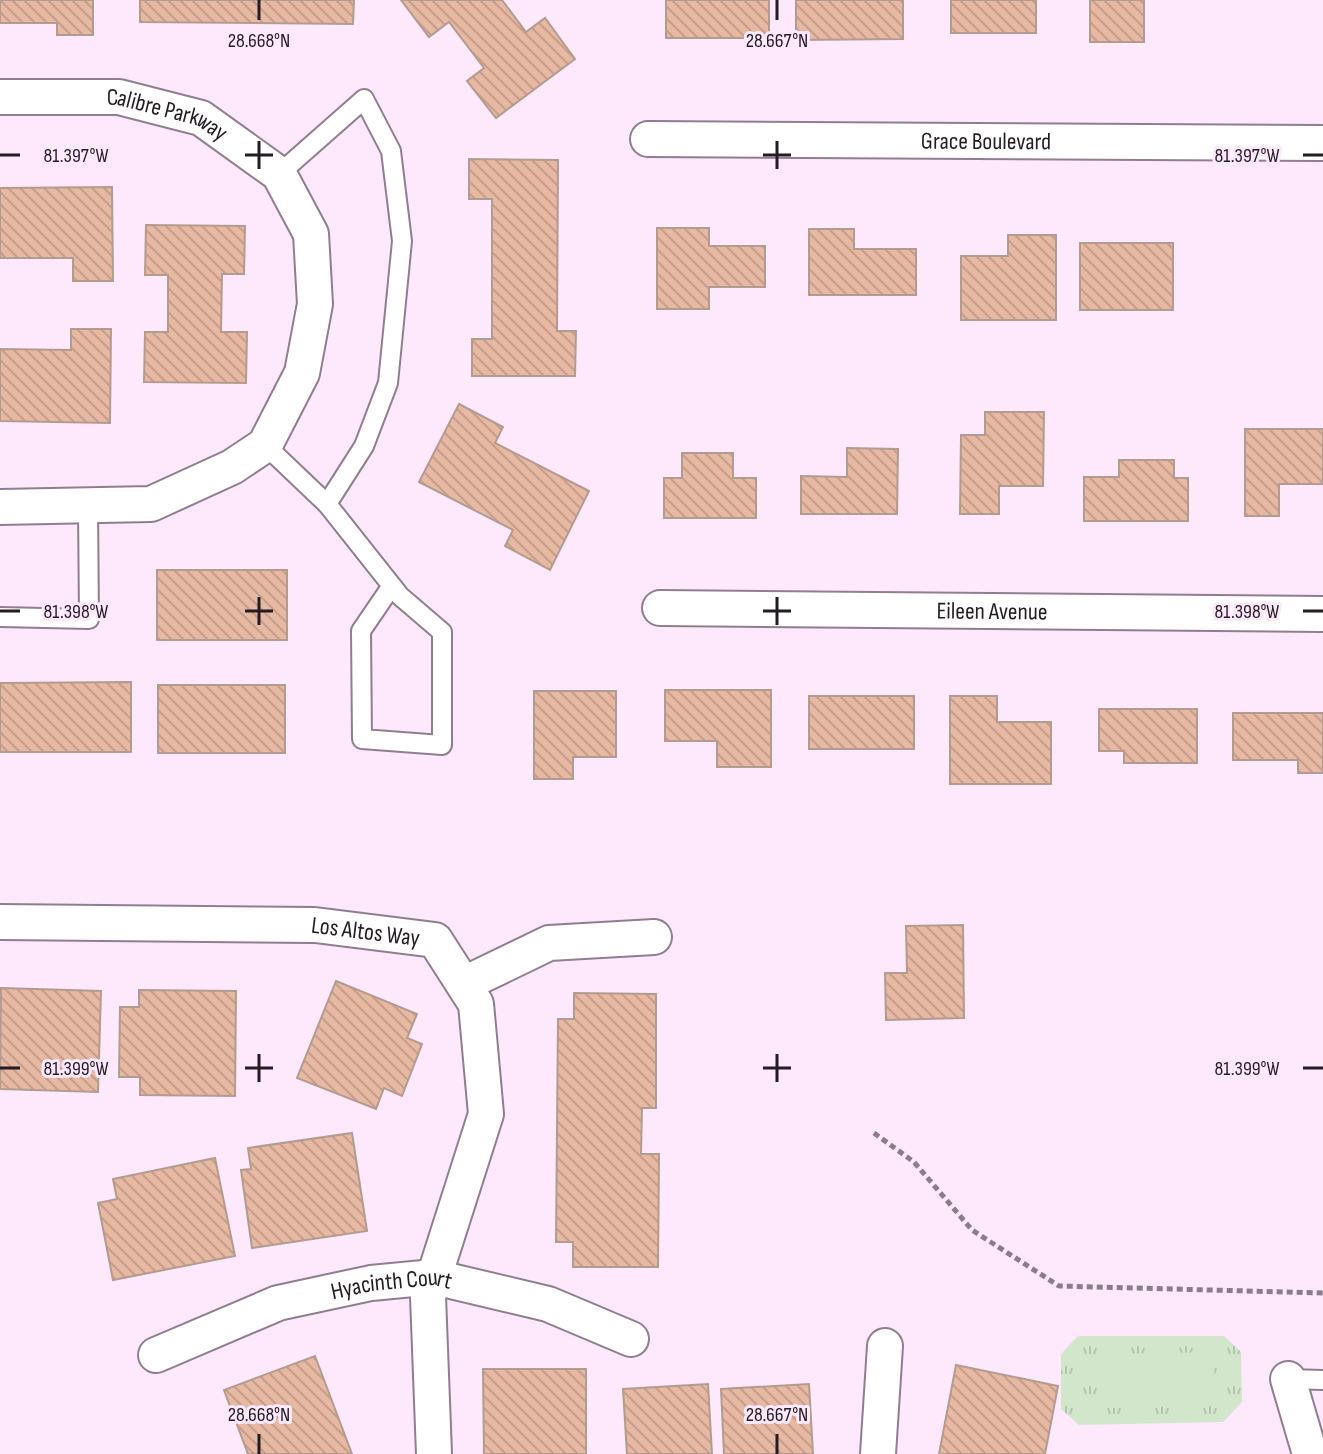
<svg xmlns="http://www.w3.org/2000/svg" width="1323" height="1454" viewBox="0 0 1323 1454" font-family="'Sofia Sans Condensed',sans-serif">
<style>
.grass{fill:url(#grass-tufts)}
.pitch{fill:#d1e6cb}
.building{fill:url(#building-back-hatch);stroke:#b39b90;stroke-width:2}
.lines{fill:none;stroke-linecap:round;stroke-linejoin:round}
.service-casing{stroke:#907e8f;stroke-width:22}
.minor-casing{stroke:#907e8f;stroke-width:38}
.path{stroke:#8a7d89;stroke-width:5;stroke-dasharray:6 4;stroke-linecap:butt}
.service{stroke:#fff;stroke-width:18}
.minor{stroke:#fff;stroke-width:34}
.ticks{fill:none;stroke:#231c22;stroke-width:3}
.labels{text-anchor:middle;stroke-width:6;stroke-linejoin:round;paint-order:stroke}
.street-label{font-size:24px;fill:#231c22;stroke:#fde9fb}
.ticks-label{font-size:20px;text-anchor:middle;fill:#231c22;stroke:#fde9fb;stroke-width:6;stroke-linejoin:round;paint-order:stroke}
</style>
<defs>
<pattern id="grass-tufts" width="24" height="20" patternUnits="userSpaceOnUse" patternTransform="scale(2)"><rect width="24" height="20" fill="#d1e6cb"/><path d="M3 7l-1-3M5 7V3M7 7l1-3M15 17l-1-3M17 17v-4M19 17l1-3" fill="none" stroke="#b3c5ae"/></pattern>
<pattern id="building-back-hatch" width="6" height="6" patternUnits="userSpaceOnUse" patternTransform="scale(2)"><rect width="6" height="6" fill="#e7b8a2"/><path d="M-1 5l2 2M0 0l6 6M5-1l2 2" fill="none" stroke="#c69e8b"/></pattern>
</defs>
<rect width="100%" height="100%" fill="#fde9fb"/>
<polygon class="grass" points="1078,1336 1224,1336 1241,1352 1242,1402 1223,1422 1079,1425 1061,1409 1061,1354"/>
<polygon class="pitch" points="1214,1352 1215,1406 1104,1408 1103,1354"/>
<g class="building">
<polygon points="0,0 93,0 93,35 57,35 57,23 0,23"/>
<polygon points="140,0 354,0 353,24 140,22"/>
<polygon points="401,0 502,0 526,32 545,18 575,59 496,118 467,81 484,68 449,22 429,37"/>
<rect x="666" y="0" width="103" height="38"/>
<polygon points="796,0 903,0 903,39 796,40"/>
<rect x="951" y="0" width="85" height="33"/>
<rect x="1090" y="0" width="54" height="42"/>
<polygon points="469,159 558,160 557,331 576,331 575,376 472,376 472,339 492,339 492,199 469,199"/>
<polygon points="112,187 113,281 73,281 73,258 0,258 0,188"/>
<polygon points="146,225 245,226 244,274 222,274 221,332 247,332 246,383 144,382 145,332 168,332 168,275 145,275"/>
<polygon points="657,228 709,228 709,246 765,246 765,287 709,287 709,309 657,309"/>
<polygon points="809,229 854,229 854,249 916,249 916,295 809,295"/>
<polygon points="1008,235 1056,235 1056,320 961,320 961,256 1008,256"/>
<rect x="1080" y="243" width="93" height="67"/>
<polygon points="71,329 111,329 110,423 0,421 0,349 71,350"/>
<polygon points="459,404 503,427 495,443 589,491 550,570 505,546 513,530 419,482"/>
<polygon points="985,412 1044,412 1043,486 999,486 999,514 960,514 961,435 985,435"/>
<polygon points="1245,429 1323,429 1323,484 1279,484 1279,516 1245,516"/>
<polygon points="847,448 898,449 897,514 801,514 801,476 847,477"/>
<polygon points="682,453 733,453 733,478 756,478 756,518 664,518 664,478 682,478"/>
<polygon points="1119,460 1174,460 1174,478 1188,478 1188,521 1084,521 1084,477 1119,477"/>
<rect x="157" y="570" width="130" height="70"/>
<polygon points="131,682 131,752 0,752 0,683"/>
<rect x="158" y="685" width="127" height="68"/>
<polygon points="665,690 771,690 771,767 717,767 717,741 665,741"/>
<polygon points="534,691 616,691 616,757 573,757 573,779 534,779"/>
<rect x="809" y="696" width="105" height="53"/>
<polygon points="950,696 997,696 997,722 1051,722 1051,784 950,784"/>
<polygon points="1099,709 1197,709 1197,763 1124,763 1124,751 1099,751"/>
<polygon points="1233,713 1323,713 1323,773 1298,773 1298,760 1233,760"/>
<polygon points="963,925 964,1018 886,1020 885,973 907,973 906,926"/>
<polygon points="336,981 417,1014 407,1038 422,1044 402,1096 384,1088 376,1109 297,1078"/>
<polygon points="1,988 101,991 98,1092 0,1089"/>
<polygon points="139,990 236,991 235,1096 140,1095 140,1077 119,1077 120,1007 139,1007"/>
<polygon points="574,993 656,994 656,1108 642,1108 641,1154 659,1154 658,1267 573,1267 573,1242 556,1242 558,1019 574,1019"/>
<polygon points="352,1133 367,1231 252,1248 241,1170 251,1169 248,1148"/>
<polygon points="215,1158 235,1256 113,1280 98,1203 117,1199 113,1179"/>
<polygon points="315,1356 352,1454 248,1454 224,1390"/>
<polygon points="956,1365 1058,1386 1045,1454 939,1454"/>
<polygon points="483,1369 586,1369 586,1454 484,1454"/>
<polygon points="708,1384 712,1454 627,1454 623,1389"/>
<polygon points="809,1384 813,1454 724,1454 721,1389"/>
</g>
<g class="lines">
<g class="service-casing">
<g id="service">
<polyline points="279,174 364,99 391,151 402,241 388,383 364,446 327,504"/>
<polyline points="265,445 327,504 400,596 442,632 442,745 362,739 361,631 391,587"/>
<polyline points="0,617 89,619 88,505"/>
<polyline points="1288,1379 1323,1380"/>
</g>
</g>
<g class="minor-casing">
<g id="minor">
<path id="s1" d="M 0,97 L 119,97 L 201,118 L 279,174 L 311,234 L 315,304 L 302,373 L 265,445 L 232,467 L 151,504 L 0,507"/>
<path id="s2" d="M 648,139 L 1323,143"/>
<path id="s3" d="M 660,608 L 1323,614"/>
<path id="s4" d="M 0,922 L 315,925 L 435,940 L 476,1004 L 486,1114 L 428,1296 L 434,1454"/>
<polyline points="464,984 549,943 654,937"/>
<path id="s5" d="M 156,1355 L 278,1303 L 371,1283 L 434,1277 L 548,1304 L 631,1339"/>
<polyline points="1288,1379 1310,1454"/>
<polyline points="878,1454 885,1346"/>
</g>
</g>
<polyline class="path" points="874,1133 914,1162 972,1230 1059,1286 1323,1293"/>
<use href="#service" class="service"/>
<use href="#minor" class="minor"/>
</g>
<path class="ticks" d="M 259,0 L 259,20M 777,0 L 777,20M 259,141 L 259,169M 777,141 L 777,169M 0,155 L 20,155M 245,155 L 273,155M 763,155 L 791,155M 1303,155 L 1323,155M 259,597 L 259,625M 777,597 L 777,625M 0,611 L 20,611M 245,611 L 273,611M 763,611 L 791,611M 1303,611 L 1323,611M 259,1054 L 259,1082M 777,1054 L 777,1082M 0,1068 L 20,1068M 245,1068 L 273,1068M 763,1068 L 791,1068M 1303,1068 L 1323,1068M 259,1434 L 259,1454M 777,1434 L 777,1454"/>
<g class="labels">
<g class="street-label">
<text dy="8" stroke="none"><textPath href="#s1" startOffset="170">Calibre Parkway</textPath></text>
<text dy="8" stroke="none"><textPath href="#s2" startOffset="338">Grace Boulevard</textPath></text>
<text dy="8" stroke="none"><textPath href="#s3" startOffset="332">Eileen Avenue</textPath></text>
<text dy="8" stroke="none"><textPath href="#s4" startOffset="366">Los Altos Way</textPath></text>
<text dy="8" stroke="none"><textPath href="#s5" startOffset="248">Hyacinth Court</textPath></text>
</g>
</g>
<g class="ticks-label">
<text x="259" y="47">28.668°N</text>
<text x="777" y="47">28.667°N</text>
<text x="1247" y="162">81.397°W</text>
<text x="76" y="162">81.397°W</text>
<text x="1247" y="618">81.398°W</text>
<text x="76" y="618">81.398°W</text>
<text x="1247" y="1075">81.399°W</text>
<text x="76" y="1075">81.399°W</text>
<text x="259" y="1421">28.668°N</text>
<text x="777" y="1421">28.667°N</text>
</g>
</svg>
